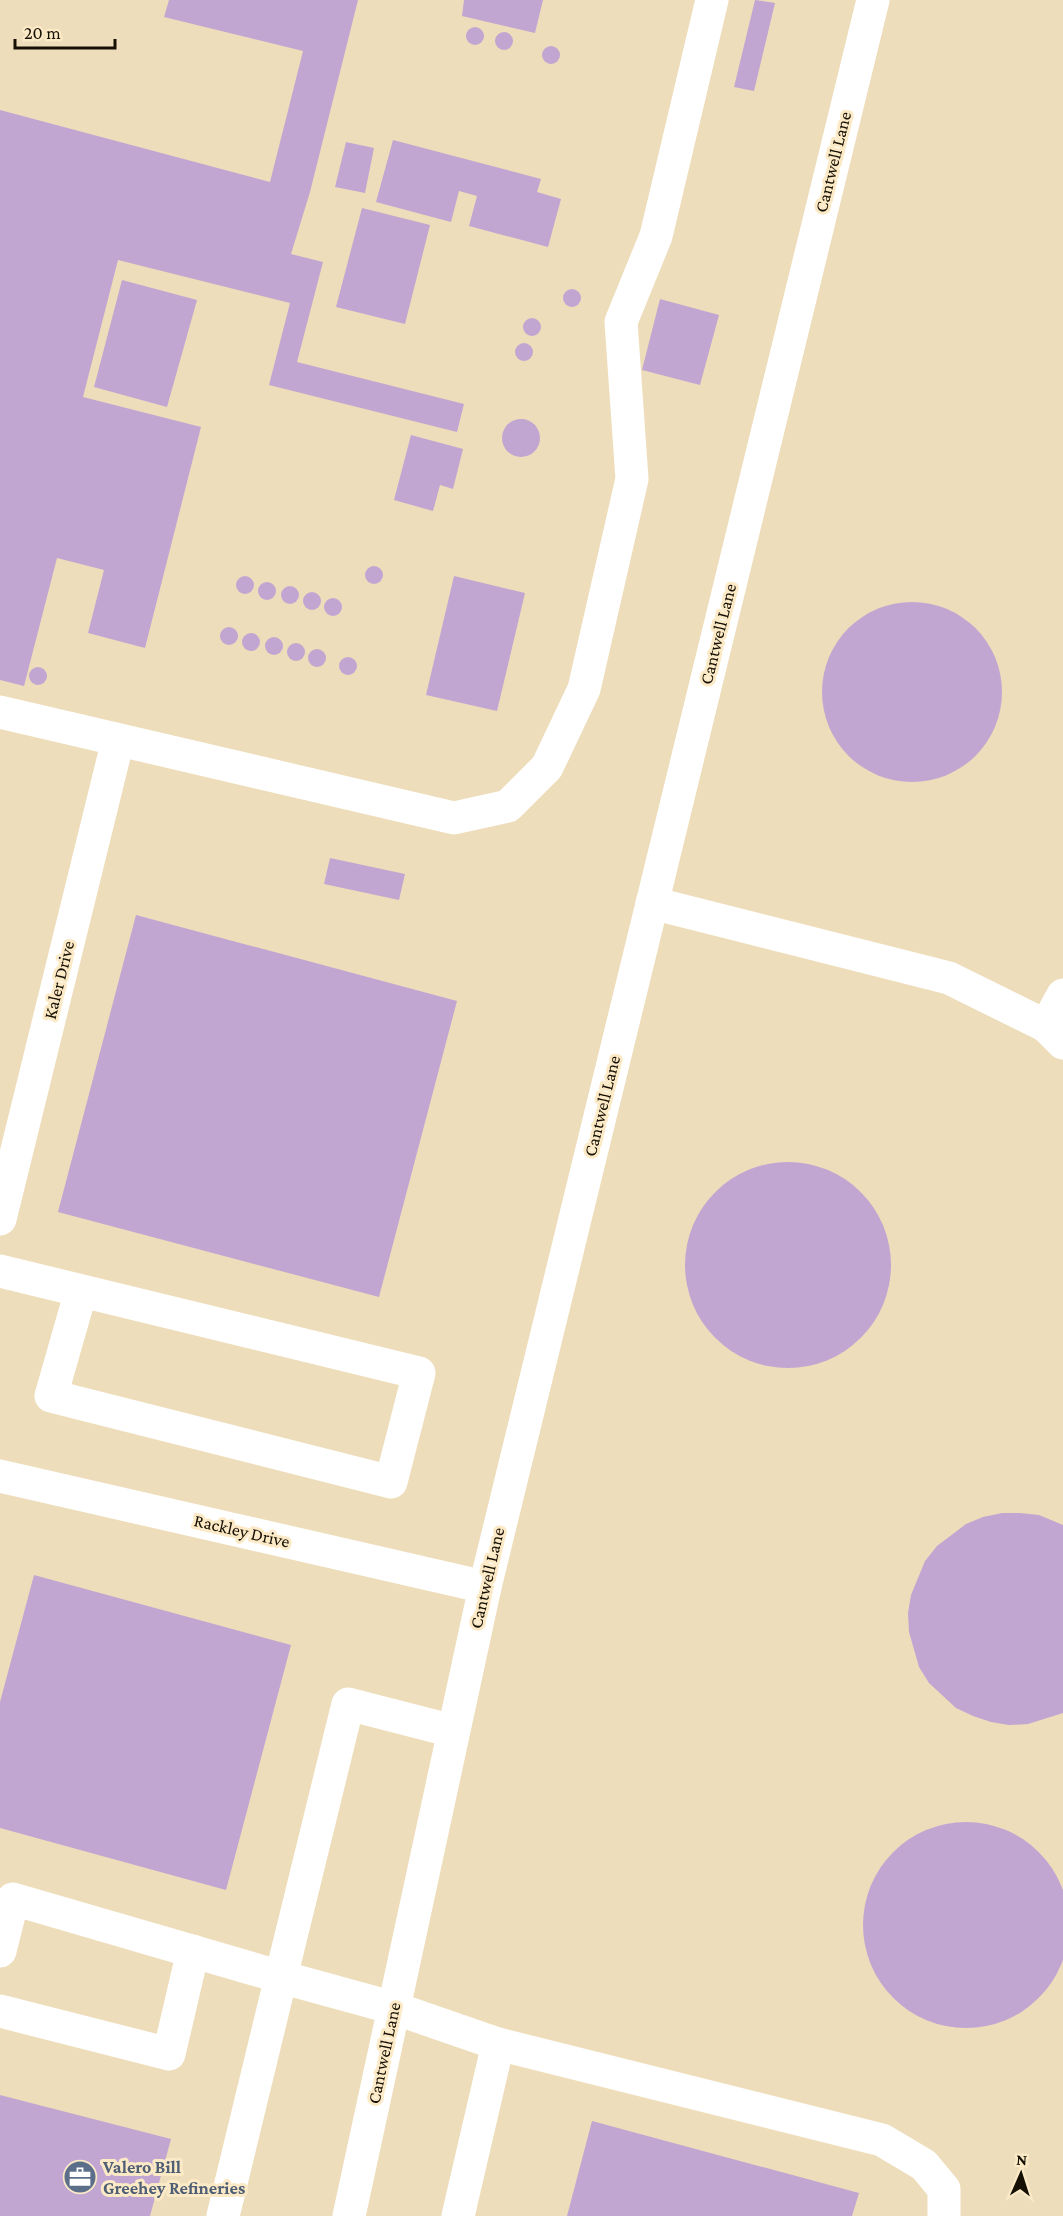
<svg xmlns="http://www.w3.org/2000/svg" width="1063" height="2216" viewBox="0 0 1063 2216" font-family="'Crimson Pro',serif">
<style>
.building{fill:#c1a6d2}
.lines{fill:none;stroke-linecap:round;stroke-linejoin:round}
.minor{stroke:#fff;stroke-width:33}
.labels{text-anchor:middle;stroke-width:6;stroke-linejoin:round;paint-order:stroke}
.street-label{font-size:18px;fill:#161004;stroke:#fceac7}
.service-label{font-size:18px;font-weight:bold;fill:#4e5e75;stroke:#fceac7;text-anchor:start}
</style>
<rect width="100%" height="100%" fill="#eeddba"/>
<g class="building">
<polygon points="169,0 358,0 310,192 291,254 323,262 297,362 464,404 457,432 269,385 290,303 118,260 83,397 201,427 145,648 88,633 104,570 57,558 24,686 0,680 0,110 270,182 303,51 164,17"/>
<polygon points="464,0 543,0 535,33 462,16"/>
<polygon points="755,0 775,3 754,91 734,87"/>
<circle cx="475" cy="36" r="9"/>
<circle cx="504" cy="41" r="9"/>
<circle cx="551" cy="55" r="9"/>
<polygon points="393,140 541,179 537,192 561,199 548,247 469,226 477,196 459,191 451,222 376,202"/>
<polygon points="346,142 374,148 365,193 335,187"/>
<polygon points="362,208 430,225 405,324 336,307"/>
<polygon points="122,280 197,300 167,407 94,387"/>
<circle cx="572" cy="298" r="9"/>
<polygon points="660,299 719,315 700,385 642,370"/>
<circle cx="532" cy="327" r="9"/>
<circle cx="524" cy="352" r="9"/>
<circle cx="521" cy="438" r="19"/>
<polygon points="411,435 463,449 453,489 440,485 433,511 394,500"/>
<circle cx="374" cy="575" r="9"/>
<circle cx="245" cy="585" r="9"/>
<polygon points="454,576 525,593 497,711 426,695"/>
<circle cx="267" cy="591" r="9"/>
<circle cx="290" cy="595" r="9"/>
<circle cx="312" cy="601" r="9"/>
<circle cx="333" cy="607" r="9"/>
<circle cx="912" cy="692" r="90"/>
<circle cx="229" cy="636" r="9"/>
<circle cx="251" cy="642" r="9"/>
<circle cx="274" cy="646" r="9"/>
<circle cx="296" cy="652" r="9"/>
<circle cx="317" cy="658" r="9"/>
<circle cx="348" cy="666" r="9"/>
<circle cx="38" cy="676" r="9"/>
<polygon points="330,858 405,874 399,900 324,884"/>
<polygon points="136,915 457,1001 379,1297 58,1212"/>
<circle cx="788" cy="1265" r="103"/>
<polygon points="1002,1513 1020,1513 1039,1515 1063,1525 1063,1713 1028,1724 1009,1725 991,1722 973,1716 956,1708 929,1683 919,1667 909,1632 908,1613 911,1595 925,1561 937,1546 966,1524 983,1517"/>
<polygon points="34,1575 291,1645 226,1890 0,1828 0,1702"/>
<circle cx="966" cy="1925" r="103"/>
<polygon points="0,2095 171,2139 150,2216 0,2216"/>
<polygon points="592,2121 859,2193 852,2216 567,2216"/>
</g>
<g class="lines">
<g class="minor">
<polyline points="0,712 454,818 508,806 547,767 584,689 632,479 621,322 656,236 712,0"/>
<polyline points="652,903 949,978 1046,1026 1063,1043"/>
<polyline points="1046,1026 1063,995"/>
<polyline points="0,1219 118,740"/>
<polyline points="0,1271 419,1373 391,1482 51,1396 81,1291"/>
<polyline points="0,1476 485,1587"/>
<polyline points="0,1951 13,1899 281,1977 348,1704 453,1731"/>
<polyline points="0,2011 169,2054 193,1951"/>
<polyline points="498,2044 882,2140 924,2165 944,2189 944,2216"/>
<polyline points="223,2216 281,1977 394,2008 498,2044 458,2216"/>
<polyline points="349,2216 485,1587 873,0"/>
</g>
</g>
<defs>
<g id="office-disc" transform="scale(1.725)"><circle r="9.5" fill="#5c6f8a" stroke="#fceac7"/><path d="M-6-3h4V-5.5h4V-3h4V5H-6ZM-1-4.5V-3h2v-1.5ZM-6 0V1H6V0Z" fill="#fff"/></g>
</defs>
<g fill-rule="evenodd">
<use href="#office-disc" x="80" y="2177"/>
</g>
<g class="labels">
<g class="street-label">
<text transform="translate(833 162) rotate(-76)" y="6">Cantwell Lane</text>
<text transform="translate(718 634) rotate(-76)" y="6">Cantwell Lane</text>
<text transform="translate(59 980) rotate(-76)" y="6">Kaler Drive</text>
<text transform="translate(602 1106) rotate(-76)" y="6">Cantwell Lane</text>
<text transform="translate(242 1531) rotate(13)" y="6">Rackley Drive</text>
<text transform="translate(487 1578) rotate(-77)" y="6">Cantwell Lane</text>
<text transform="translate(384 2053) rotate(-78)" y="6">Cantwell Lane</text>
</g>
<g class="service-label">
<text x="103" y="2173">Valero Bill<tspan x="103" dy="21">Greehey Refineries</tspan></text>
</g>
</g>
<g transform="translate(1021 2174) rotate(3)" stroke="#fceac7" stroke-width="4.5" paint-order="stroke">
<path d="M0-4.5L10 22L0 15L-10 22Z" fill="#161004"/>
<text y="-9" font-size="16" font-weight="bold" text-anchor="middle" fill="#161004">N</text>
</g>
<path d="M15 39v9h100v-9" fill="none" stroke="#161004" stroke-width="3"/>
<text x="24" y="39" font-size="18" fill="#161004" stroke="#fceac7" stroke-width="4.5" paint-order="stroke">20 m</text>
</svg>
